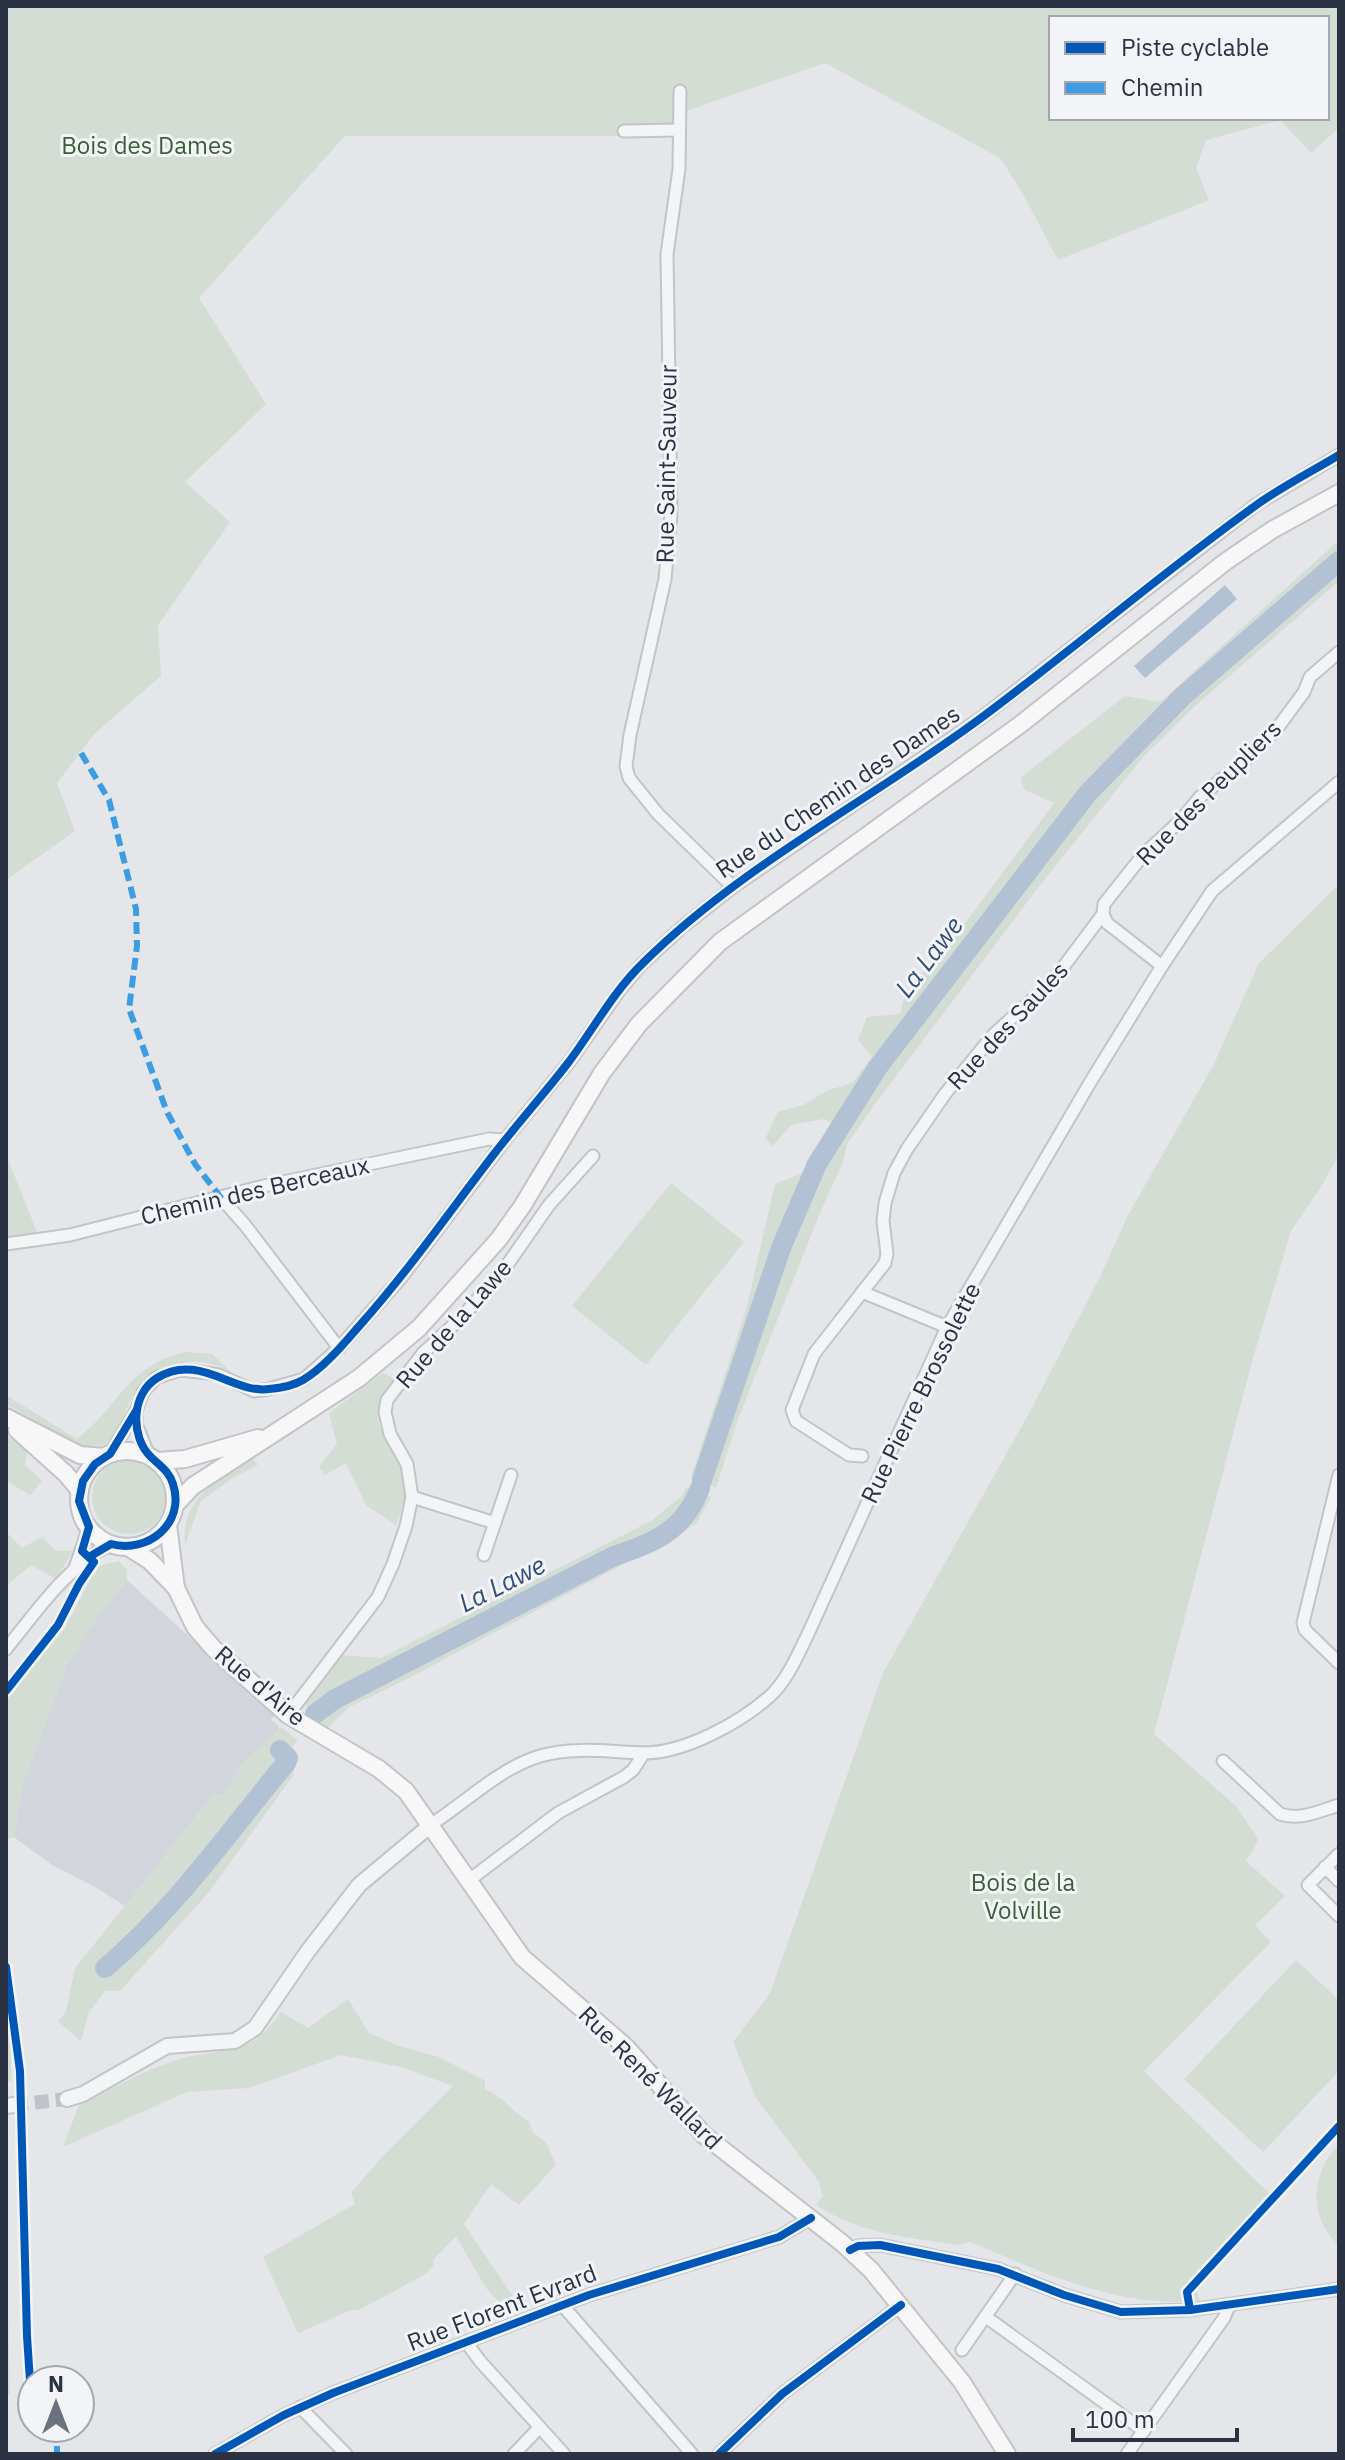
<svg xmlns="http://www.w3.org/2000/svg" width="1345" height="2460" viewBox="0 0 1345 2460" font-family="'IBM Plex Sans',sans-serif">
<style>
.built{fill:#d2d5dc}
.green{fill:#d4ddd4;fill-rule:evenodd}
.water{fill:#b2c1d4}
.lines{fill:none;stroke-linecap:round;stroke-linejoin:round}
.river{stroke:#b2c1d4;stroke-width:20}
.tertiary-tunnel{stroke:#bfc2c8;stroke-width:14;stroke-dasharray:14 7;stroke-linecap:butt}
.minor-casing{stroke:#c2c4c7;stroke-width:15}
.tertiary-casing{stroke:#c2c4c7;stroke-width:18}
.secondary-casing{stroke:#c2c4c7;stroke-width:20}
.minor{stroke:#f3f4f6;stroke-width:11}
.tertiary{stroke:#f3f4f6;stroke-width:14}
.secondary{stroke:#f7f7f7;stroke-width:16}
.quiet{stroke:#3d9de3;stroke-width:6;stroke-dasharray:12 6;stroke-linecap:butt}
.cycleway-casing{stroke:#f2f4f8;stroke-width:13}
.cycleway{stroke:#0057b8;stroke-width:8}
.labels{text-anchor:middle;stroke-width:6;stroke-linejoin:round;paint-order:stroke}
.park-label{font-size:24px;fill:#3c5f37;stroke:#f2f4f8}
.street-label{font-size:24px;fill:#2a3243;stroke:#f2f4f8}
.water-label{font-size:26px;font-style:italic;fill:#334e78;stroke:#f2f4f8}
</style>
<rect width="100%" height="100%" fill="#e4e6e9"/>
<polygon class="built" points="127,1580 275,1715 271,1720 279,1726 279,1730 243,1763 223,1796 214,1794 125,1906 95,1887 52,1865 14,1837 23,1783 67,1665 96,1618"/>
<g class="green">
<path d="M 6,6 L 1339,6 L 1339,128 L 1311,153 L 1280,120 L 1206,140 L 1196,168 L 1209,200 L 1058,260 L 1022,192 L 1000,158 L 825,63 L 686,111 L 674,136 L 345,136 L 199,298 L 266,404 L 185,482 L 230,522 L 158,625 L 161,676 L 94,734 L 57,783 L 75,831 L 6,880 ZM 1051,18 L 1327,18 L 1327,118 L 1051,118 Z"/>
<polygon points="1339,540 1339,581 1195,706 1144,756 1040,885 870,1111 847,1144 843,1162 822,1208 738,1419 716,1488 691,1477 746,1310 775,1184 808,1171 828,1138 831,1122 823,1119 791,1125 773,1146 765,1139 778,1112 803,1105 829,1090 852,1083 872,1057 858,1040 867,1017 900,1014 905,994 969,918 1054,803 1025,790 1020,778 1125,696 1160,702"/>
<path d="M 1339,884 L 1339,1154 L 1321,1187 L 1291,1231 L 1253,1358 L 1154,1734 L 1236,1806 L 1259,1840 L 1246,1861 L 1285,1896 L 1255,1925 L 1271,1942 L 1144,2071 L 1275,2199 L 1195,2286 L 1200,2301 C 1115,2308 1046,2273 970,2242 L 958,2245 C 907,2237 860,2234 816,2205 L 823,2196 L 819,2182 L 756,2098 L 733,2042 L 770,1993 L 883,1673 L 1027,1417 L 1100,1277 L 1128,1215 L 1213,1066 L 1259,963 Z"/>
<polygon points="6,1155 37,1232 6,1240"/>
<polygon points="671,1183 744,1242 646,1365 572,1306"/>
<path d="M 187,1352 L 212,1354 L 232,1373 C 196,1350 153,1364 131,1400 C 123,1412 122,1429 112,1439 C 103,1449 90,1448 78,1445 L 6,1404 L 6,1395 L 77,1439 C 121,1405 127,1364 187,1352 Z"/>
<path d="M 383,1373 L 396,1379 C 391,1388 383,1397 380,1407 C 371,1432 402,1452 405,1476 C 408,1494 402,1508 396,1525 L 366,1505 L 346,1463 L 325,1475 L 319,1467 L 337,1444 L 329,1413 Z"/>
<polygon points="6,1435 27,1452 25,1465 42,1481 30,1495 6,1481"/>
<path d="M 253,1459 L 258,1465 L 231,1479 L 201,1501 L 185,1545 C 180,1498 218,1479 253,1459 Z"/>
<circle cx="129" cy="1497" r="37"/>
<polygon points="686,1487 711,1497 697,1523 682,1533 407,1679 349,1707 328,1728 309,1714 306,1702 343,1655 381,1658 651,1521 682,1496"/>
<polygon points="6,1532 22,1548 42,1537 56,1551 73,1551 56,1579 31,1565 6,1586"/>
<polygon points="119,1561 127,1570 127,1580 96,1618 67,1665 23,1783 14,1837 6,1840 6,1699 65,1628 94,1572 102,1565"/>
<polygon points="282,1727 298,1741 284,1755 294,1765 293,1776 209,1892 120,1991 105,1991 89,2012 81,2041 58,2021 66,2012 75,1968 214,1794 223,1796 243,1763"/>
<polygon points="1296,1960 1339,2000 1339,2071 1263,2152 1184,2079"/>
<path d="M 348,1999 L 369,2033 L 399,2046 L 439,2057 L 485,2081 L 485,2089 C 503,2097 513,2112 529,2122 L 533,2133 L 546,2142 L 556,2165 L 519,2205 L 491,2184 L 464,2224 L 514,2298 L 499,2302 L 486,2288 L 456,2236 L 433,2260 L 434,2265 L 426,2274 L 359,2310 L 349,2311 L 298,2333 L 263,2257 L 355,2204 L 351,2193 L 383,2156 L 453,2086 L 401,2067 L 341,2055 L 249,2088 L 187,2092 L 63,2147 L 79,2105 C 110,2090 142,2071 174,2061 C 225,2044 245,2063 281,2012 L 308,2028 Z"/>
<polygon points="6,2000 11,2025 11,2081 6,2081"/>
<path d="M 1339,2144 L 1339,2245 C 1307,2218 1311,2172 1339,2144 Z"/>
<polygon points="6,2220 10,2394 6,2394"/>
</g>
<polygon class="water" points="1225,585 1237,599 1145,678 1134,666"/>
<g class="lines">
<g class="river">
<polyline points="702,1480 781,1248 817,1164 878,1067 1088,793 1183,696 1339,561"/>
<path d="M 315,1714 L 335,1699 L 612,1557 C 652,1543 684,1532 700,1488"/>
<path d="M 105,1968 C 178,1906 226,1835 286,1763 L 288,1758 L 280,1750"/>
</g>
<polyline class="tertiary-tunnel" points="14,2105 67,2099"/>
<g class="minor-casing">
<g id="minor">
<polyline points="680,91 679,169 667,254 671,514 665,579 630,735 626,766 629,778 658,814 733,887"/>
<polyline points="624,131 679,130"/>
<polyline points="1162,966 1107,923 1103,914 1104,904 1143,855 1181,820 1200,797 1248,758 1276,730 1304,692 1310,677 1339,652"/>
<polyline points="222,1199 245,1225 339,1348"/>
<polyline points="6,1244 70,1235 264,1186 489,1139 505,1140"/>
<polyline points="862,1292 947,1327"/>
<polyline points="110,1454 136,1411"/>
<polyline points="149,1456 136,1424 136,1411 143,1392 156,1378 180,1370 200,1372 219,1375 254,1391 269,1389 304,1379 339,1348 401,1278 505,1140 570,1061 619,991 641,965 681,928 733,887 981,718 1257,504 1339,455"/>
<polyline points="862,1456 849,1455 796,1421 792,1410 814,1354 885,1263 887,1254 883,1221 885,1203 894,1173 907,1149 945,1094 994,1034 1052,982 1103,914"/>
<polyline points="1339,1475 1303,1623 1305,1630 1339,1663"/>
<polyline points="412,1497 495,1523"/>
<polyline points="484,1555 511,1475"/>
<polyline points="75,1568 89,1527"/>
<path d="M 6,1649 C 37,1611 66,1567 111,1544"/>
<polyline points="288,1715 378,1597 393,1564 406,1526 412,1497 407,1464 390,1434 385,1412 387,1400 423,1353 462,1317 505,1268 549,1205 593,1156"/>
<path d="M 1223,1761 L 1280,1814 C 1299,1821 1320,1811 1339,1805"/>
<path d="M 432,1824 C 466,1802 500,1768 540,1756 C 575,1746 609,1752 644,1753 C 684,1753 740,1723 770,1696 C 787,1681 798,1654 808,1634 L 947,1327 L 1091,1081 L 1162,966 L 1212,891 L 1339,782"/>
<polyline points="1339,1854 1308,1885 1339,1916"/>
<polyline points="1325,1867 1339,1881"/>
<polyline points="468,1881 558,1813 624,1777 633,1770 644,1753"/>
<polyline points="850,2250 858,2246 880,2245 998,2269 1064,2295 1121,2312 1190,2310 1339,2289"/>
<polyline points="563,2306 692,2454"/>
<polyline points="986,2317 1144,2431"/>
<polyline points="466,2342 480,2361 564,2454"/>
<polyline points="962,2350 1015,2274"/>
<polyline points="300,2407 346,2454"/>
<polyline points="215,2454 284,2415 333,2393 589,2295 779,2237 811,2218"/>
<polyline points="514,2454 539,2428"/>
<polyline points="719,2454 782,2394 901,2305"/>
<polyline points="1127,2454 1224,2318 1229,2306"/>
</g>
</g>
<g class="tertiary-casing">
<g id="tertiary">
<polyline points="67,2099 83,2094 167,2046 235,2041 255,2028 308,1951 359,1885 432,1824"/>
<polyline points="6,2106 14,2105"/>
</g>
</g>
<g class="secondary-casing">
<g id="secondary">
<polyline points="6,1417 80,1455 104,1457"/>
<polyline points="17,1430 66,1474 80,1491"/>
<circle cx="127" cy="1499" r="48"/>
<polyline points="157,1461 185,1459 258,1438"/>
<polyline points="175,1505 193,1486 359,1378 419,1328 499,1239 523,1205 602,1073 639,1024 720,942 1021,724 1225,562 1272,530 1339,493"/>
<polyline points="168,1525 176,1588 195,1627 214,1649 288,1715 379,1769 406,1791 522,1957 626,2047 704,2135 842,2243 871,2270 962,2382 1007,2454"/>
<polyline points="128,1547 150,1561 176,1588"/>
</g>
</g>
<use href="#minor" class="minor"/>
<use href="#tertiary" class="tertiary"/>
<use href="#secondary" class="secondary"/>
<g class="quiet">
<polyline points="81,753 109,800 136,909 137,946 129,1009 167,1112 195,1164 222,1199"/>
<polyline points="57,2428 57,2454"/>
</g>
<g class="cycleway-casing">
<g id="cycleway">
<path d="M 89,1557 L 111,1544 C 147,1554 186,1524 173,1484 C 169,1471 160,1466 151,1457 C 130,1437 131,1394 157,1378 C 199,1352 233,1394 269,1389 C 280,1388 293,1386 303,1380 C 326,1366 344,1343 361,1324 C 409,1270 450,1211 494,1154 C 518,1123 544,1094 568,1063 C 593,1030 613,992 643,963 C 743,864 873,799 985,715 C 1076,647 1162,573 1255,506 C 1281,487 1311,472 1339,455"/>
<polyline points="6,1691 58,1625 79,1584 94,1562 82,1551 89,1527 79,1501 83,1481 95,1464 110,1454 136,1411"/>
<polyline points="6,1967 20,2071 27,2336 32,2411"/>
<polyline points="850,2250 858,2246 880,2245 998,2269 1064,2295 1121,2312 1190,2310 1339,2289"/>
<polyline points="1190,2310 1187,2292 1339,2126"/>
<polyline points="215,2454 284,2415 333,2393 589,2295 779,2237 811,2218"/>
<polyline points="719,2454 782,2394 901,2305"/>
</g>
</g>
<use href="#cycleway" class="cycleway"/>
</g>
<g class="labels">
<g class="park-label">
<text x="147" y="154">Bois des Dames</text>
<text x="1023" y="1891">Bois de la<tspan x="1023" dy="28">Volville</tspan></text>
</g>
<g class="street-label">
<text transform="translate(667 464) rotate(-89)" y="8">Rue Saint-Sauveur</text>
<text transform="translate(838 792) rotate(-34)" y="8">Rue du Chemin des Dames</text>
<text transform="translate(1209 793) rotate(-45)" y="8">Rue des Peupliers</text>
<text transform="translate(1008 1026) rotate(-47)" y="8">Rue des Saules</text>
<text transform="translate(255 1191) rotate(-13)" y="8">Chemin des Berceaux</text>
<text transform="translate(454 1324) rotate(-49)" y="8">Rue de la Lawe</text>
<text transform="translate(921 1393) rotate(-64)" y="8">Rue Pierre Brossolette</text>
<text transform="translate(260 1686) rotate(40)" y="8">Rue d'Aire</text>
<text transform="translate(650 2078) rotate(45)" y="8">Rue René Wallard</text>
<text transform="translate(502 2308) rotate(-21)" y="8">Rue Florent Evrard</text>
</g>
<g class="water-label">
<text transform="translate(929 957) rotate(-53)" y="9">La Lawe</text>
<text transform="translate(502 1584) rotate(-27)" y="9">La Lawe</text>
</g>
</g>
<rect width="1345" height="2460" fill="none" stroke="#2a3243" stroke-width="16"/>
<rect x="1049" y="16" width="280" height="104" fill="#f2f4f8" stroke="#a2a6b0" stroke-width="2"/>
<rect x="1065" y="42" width="40" height="12" fill="#0057b8" stroke="#a2a6b0" stroke-width="2"/>
<text x="1121" y="56" font-size="24" fill="#2a3243">Piste cyclable</text>
<rect x="1065" y="82" width="40" height="12" fill="#3d9de3" stroke="#a2a6b0" stroke-width="2"/>
<text x="1121" y="96" font-size="24" fill="#2a3243">Chemin</text>
<g transform="translate(56 2404)"><circle r="38" fill="#f2f4f8" stroke="#a2a6b0" stroke-width="2"/>
<path d="M0-6L14 30L0 20L-14 30Z" fill="#6b717d"/>
<text y="-12" font-size="22" font-weight="bold" text-anchor="middle" fill="#2a3243">N</text>
</g>
<path d="M1073 2428v12h164v-12" fill="none" stroke="#2a3243" stroke-width="4"/>
<text x="1085" y="2428" font-size="24" fill="#2a3243" stroke="#f2f4f8" stroke-width="6" paint-order="stroke">100 m</text>
</svg>
